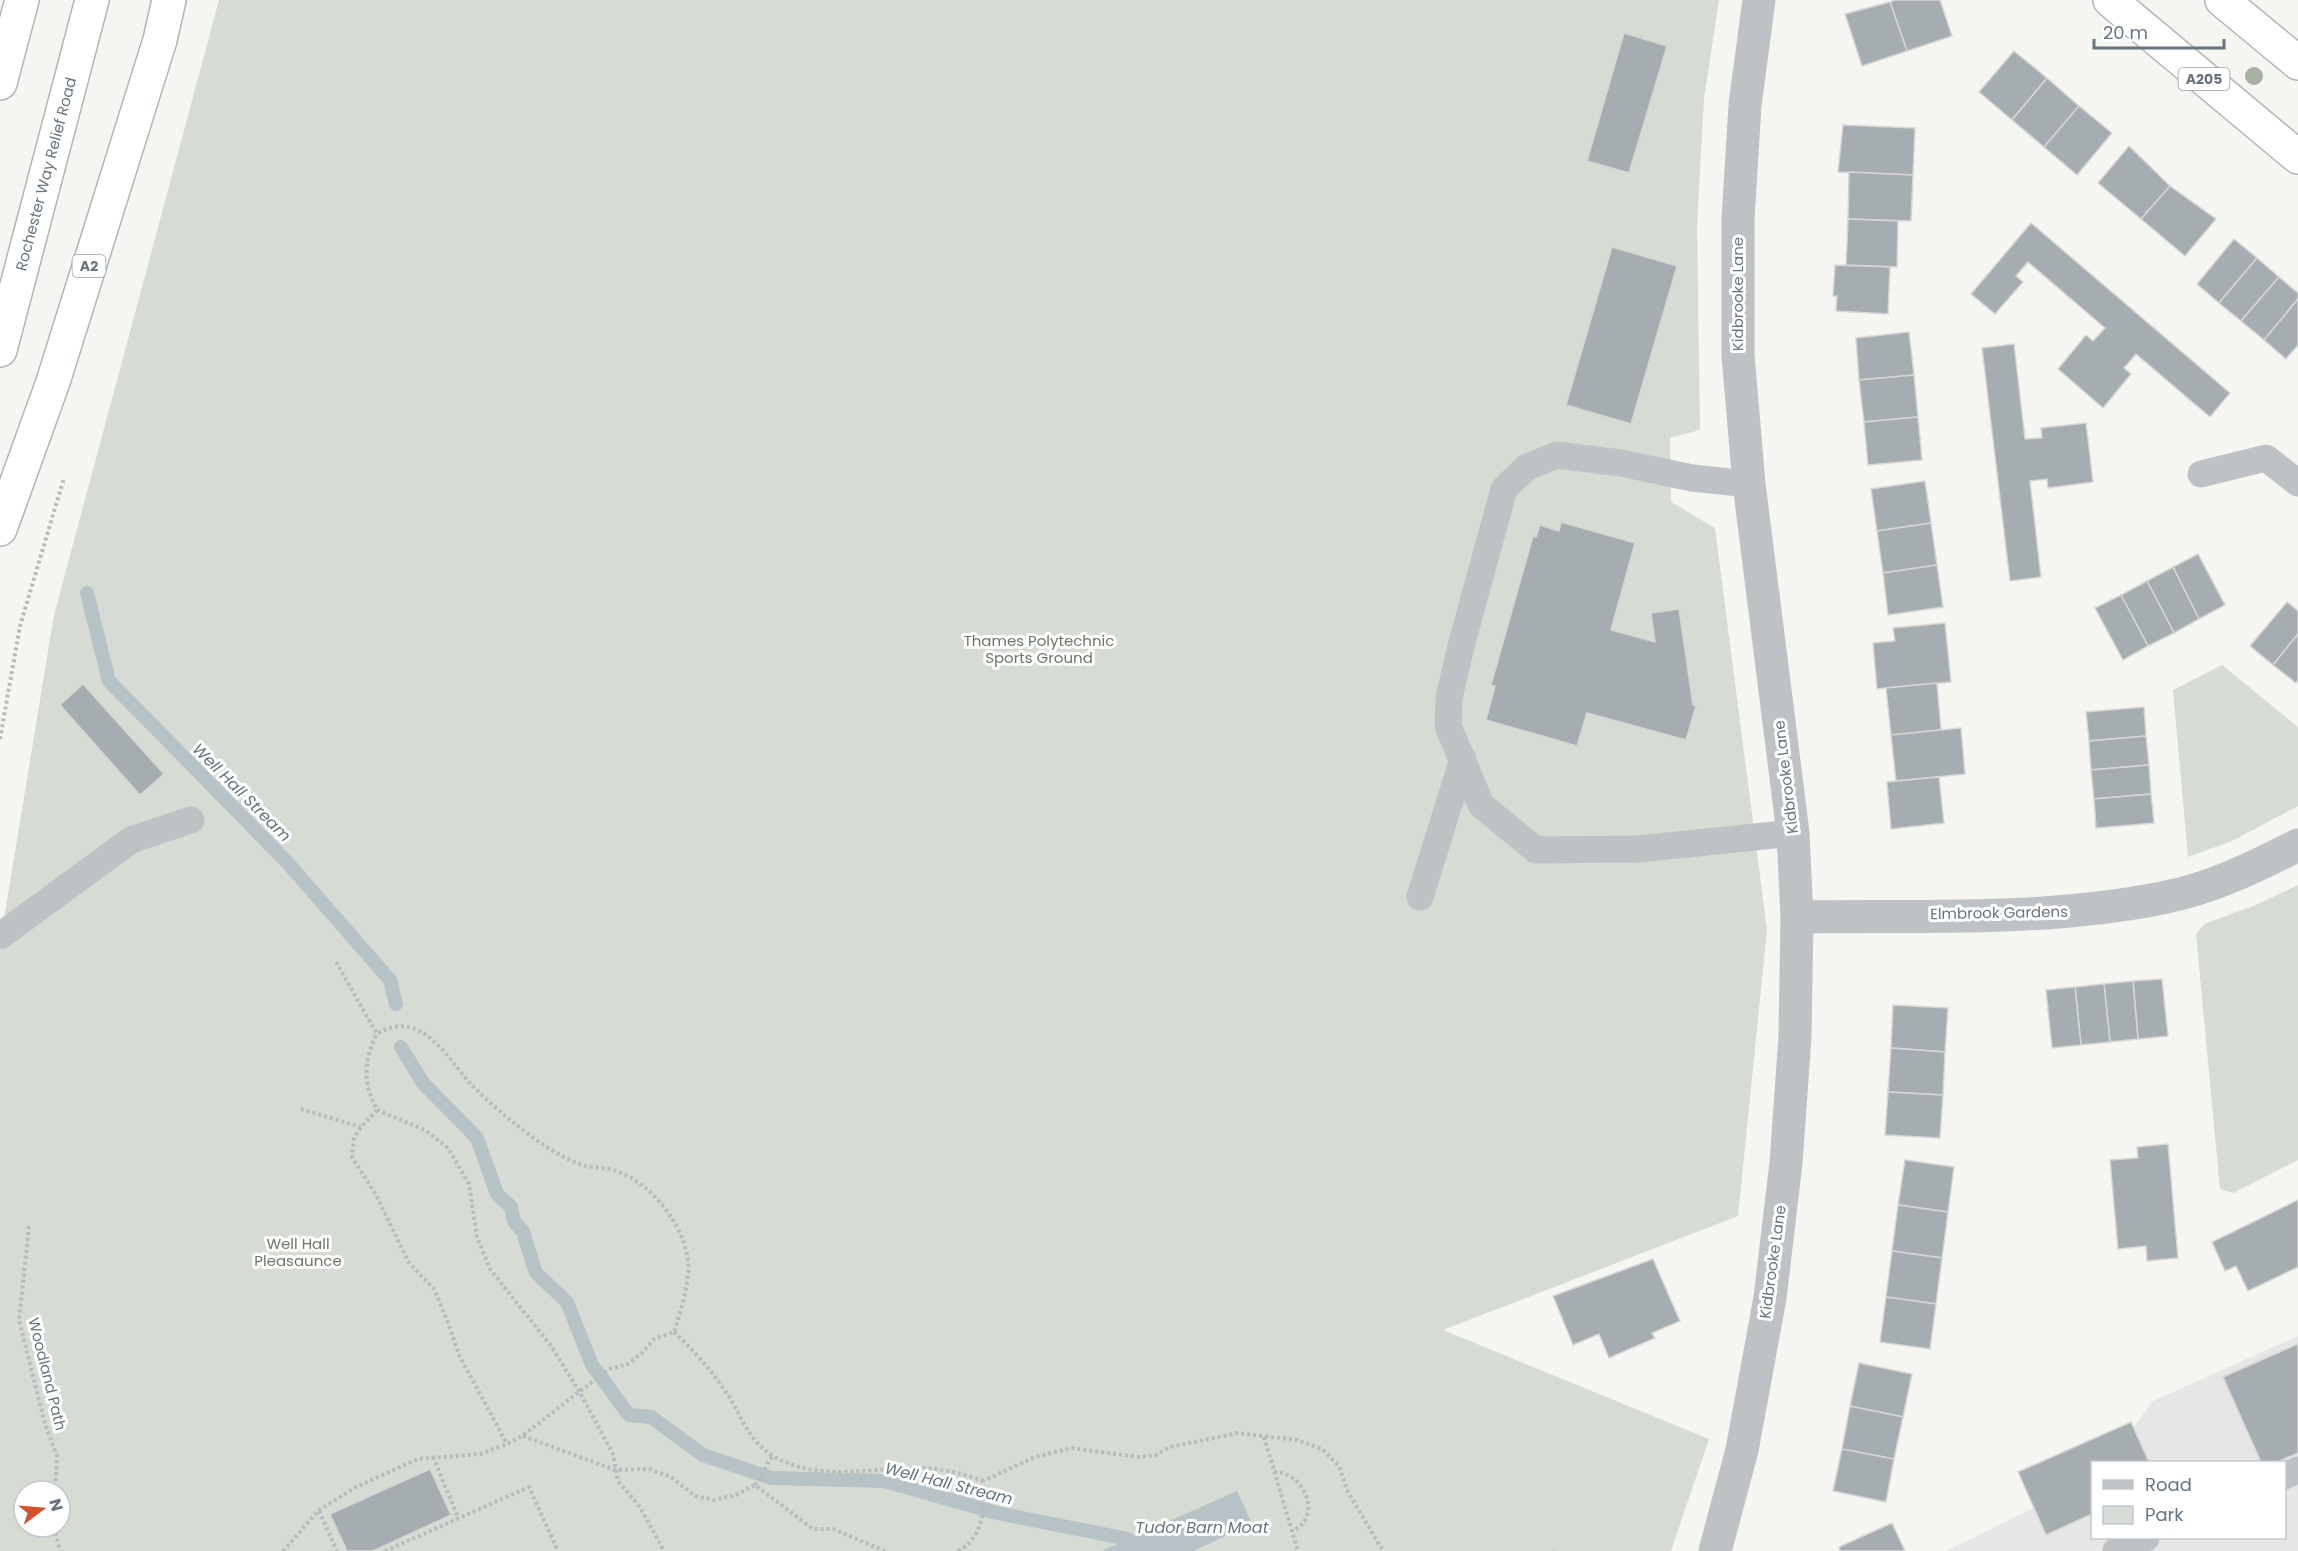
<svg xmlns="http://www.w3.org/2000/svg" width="2298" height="1551" viewBox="0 0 2298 1551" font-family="Poppins,sans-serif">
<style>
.built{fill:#e5e6e5}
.green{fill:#d6dbd3;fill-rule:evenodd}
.water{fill:#b7c2c6}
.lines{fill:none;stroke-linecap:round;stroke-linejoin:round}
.stream{stroke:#b7c2c6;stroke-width:14}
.building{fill:#a5adb1;stroke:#d6d6d4;stroke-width:1.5}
.highway-casing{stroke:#b1b5b7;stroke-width:36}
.path{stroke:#b8bbbd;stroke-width:4;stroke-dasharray:3 3;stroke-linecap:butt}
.lane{stroke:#bec2c5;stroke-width:27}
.street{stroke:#bec2c5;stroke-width:33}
.highway{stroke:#fff;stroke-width:33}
.tree{fill:#a8b0a3}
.labels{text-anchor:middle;stroke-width:6;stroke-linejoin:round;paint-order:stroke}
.shield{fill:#fff;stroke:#949ea6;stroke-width:1.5}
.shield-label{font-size:14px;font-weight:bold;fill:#667580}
.street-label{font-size:15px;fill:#667580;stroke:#fff}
.park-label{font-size:15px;fill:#697864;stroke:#fff}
.water-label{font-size:16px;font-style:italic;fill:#61777e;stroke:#fff}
</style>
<rect width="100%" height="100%" fill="#f5f5f1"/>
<polygon class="built" points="2298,1336 2298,1551 1946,1551 2092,1479 2092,1538 2284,1538 2284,1462 2108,1462 2153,1401"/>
<g class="green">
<path d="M 219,0 L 1719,0 L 1704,99 L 1697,225 L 1700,430 L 1670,438 L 1671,502 L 1715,528 L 1767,930 L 1738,1216 L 1443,1330 L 1709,1439 L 1671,1551 L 0,1551 L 0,943 L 54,615 ZM 24,1491 L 60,1491 L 60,1527 L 24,1527 Z"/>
<polygon points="2222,665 2298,727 2298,806 2232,841 2188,857 2173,690"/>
<polygon points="2298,885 2298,1160 2233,1193 2220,1189 2196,934 2204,924 2256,905"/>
</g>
<polygon class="water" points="1237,1491 1252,1524 1193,1551 1102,1551"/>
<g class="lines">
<g class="stream">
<polyline points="87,593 109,681 286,861 390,980 396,1004"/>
<polyline points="401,1047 423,1083 477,1138 497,1194 511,1207 514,1221 523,1232 536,1273 567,1302 592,1365 629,1415 651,1417 703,1455 771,1478 884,1481 997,1513 1128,1539 1133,1551"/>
</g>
</g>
<g class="building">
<polygon points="1895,0 1940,0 1952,36 1907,51 1890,2"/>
<polygon points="1890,2 1907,51 1862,66 1845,14"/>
<polygon points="1624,33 1667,46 1629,173 1587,161"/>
<polygon points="2014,51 2047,78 2012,120 1979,92"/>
<polygon points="2047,78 2079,106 2044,147 2012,120"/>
<polygon points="2079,106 2112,133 2077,175 2044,147"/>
<polygon points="1843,125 1915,128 1913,175 1838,172"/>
<polygon points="2129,146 2170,186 2141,219 2098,183"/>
<polygon points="1849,172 1913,175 1911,221 1848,219"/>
<polygon points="2170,186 2216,219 2185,256 2141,219"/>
<polygon points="1848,219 1898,221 1897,267 1846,265"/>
<polygon points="2031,223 2230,393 2210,417 2136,354 2124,368 2131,374 2103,408 2058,369 2086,335 2093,341 2105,328 2028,262 2016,276 2023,282 1995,314 1971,294"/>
<polygon points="2234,239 2257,258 2219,303 2197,284"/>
<polygon points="1612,247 1677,266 1631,424 1566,405"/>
<polygon points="2257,258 2279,277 2241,321 2219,303"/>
<polygon points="1835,265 1890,267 1888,314 1836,311 1837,296 1833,296"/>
<polygon points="2279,277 2298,293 2298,299 2264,340 2241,321"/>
<polygon points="2298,299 2298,345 2286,359 2264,340"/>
<polygon points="1909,332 1914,375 1859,380 1856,338"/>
<polygon points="2014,344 2025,439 2042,438 2041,428 2086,423 2093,482 2048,488 2047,479 2030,481 2041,577 2010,581 1982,348"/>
<polygon points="1914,375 1918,417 1864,422 1859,380"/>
<polygon points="1918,417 1922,460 1868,465 1864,422"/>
<polygon points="1925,481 1931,523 1877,531 1871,489"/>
<polygon points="1561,522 1635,543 1611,630 1655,642 1651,613 1679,609 1693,705 1696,706 1686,740 1587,713 1577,746 1486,720 1495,686 1491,685 1533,536 1536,537 1540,525 1559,531"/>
<polygon points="1931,523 1937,565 1883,573 1877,531"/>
<polygon points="2198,554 2225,605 2199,619 2173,567"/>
<polygon points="1937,565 1943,607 1888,615 1883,573"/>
<polygon points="2173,567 2199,619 2174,633 2147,581"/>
<polygon points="2147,581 2174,633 2148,646 2121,595"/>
<polygon points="2121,595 2148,646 2123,660 2095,608"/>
<polygon points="2287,602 2298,611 2298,634 2273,665 2250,646"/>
<polygon points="1945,623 1951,682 1877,689 1873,643 1895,641 1893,628"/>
<polygon points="2298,634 2298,680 2296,683 2273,665"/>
<polygon points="1937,683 1941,730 1891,735 1886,688"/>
<polygon points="83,684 164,774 140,795 60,705"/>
<polygon points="2144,707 2146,736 2089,741 2086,712"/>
<polygon points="1961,728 1965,774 1896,781 1891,735"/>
<polygon points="2146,736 2149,765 2091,770 2089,741"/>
<polygon points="2149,765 2151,794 2094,799 2091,770"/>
<polygon points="1939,777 1944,823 1891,829 1887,782"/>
<polygon points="2151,794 2154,823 2096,828 2094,799"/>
<polygon points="2162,979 2168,1036 2138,1039 2133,981"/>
<polygon points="2133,981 2138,1039 2110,1042 2104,984"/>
<polygon points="2104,984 2110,1042 2081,1045 2075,987"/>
<polygon points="2075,987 2081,1045 2052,1048 2046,990"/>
<polygon points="1893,1005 1948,1008 1945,1052 1891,1048"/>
<polygon points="1891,1048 1945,1052 1943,1095 1888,1092"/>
<polygon points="1888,1092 1943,1095 1940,1138 1885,1135"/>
<polygon points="2168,1144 2178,1258 2147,1261 2146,1246 2118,1249 2110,1160 2138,1158 2137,1147"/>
<polygon points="1905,1160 1954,1167 1948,1212 1898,1205"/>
<polygon points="2298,1200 2298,1267 2248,1291 2236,1266 2225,1271 2212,1242"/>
<polygon points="1898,1205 1948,1212 1942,1258 1892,1251"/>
<polygon points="1892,1251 1942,1258 1936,1304 1886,1297"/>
<polygon points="1653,1259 1680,1321 1652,1333 1655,1338 1609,1358 1599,1334 1573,1345 1553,1296"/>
<polygon points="1886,1297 1936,1304 1930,1349 1880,1342"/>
<polygon points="2298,1344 2298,1453 2277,1462 2261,1462 2223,1377"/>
<polygon points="1859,1363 1912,1374 1903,1417 1850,1406"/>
<polygon points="1850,1406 1903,1417 1894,1459 1842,1449"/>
<polygon points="2131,1422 2149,1462 2092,1462 2092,1514 2046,1535 2018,1472"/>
<polygon points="1842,1449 1894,1459 1886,1502 1833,1491"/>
<polygon points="430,1469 451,1515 373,1551 347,1551 330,1514"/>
<polygon points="1892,1523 1905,1551 1840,1551 1839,1547"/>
</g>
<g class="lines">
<g class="highway-casing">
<g id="highway">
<polyline points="2110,0 2298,157"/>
<polyline points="2222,0 2298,63"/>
<polyline points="0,83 22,0"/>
<path id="s1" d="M 0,350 L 92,0"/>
<polyline points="0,529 53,382 160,40 169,0"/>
</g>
</g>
<g class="path">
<polyline points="0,739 20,626 64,478"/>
<polyline points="336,962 377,1034"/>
<polyline points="301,1109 361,1127"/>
<polyline points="377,1110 361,1127 354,1138 352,1157 376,1195 409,1263 434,1289 448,1322 459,1355 507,1444"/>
<polyline points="29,1226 19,1320 45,1424 57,1456 55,1491"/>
<path d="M 674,1332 C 695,1351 714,1374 730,1398 C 742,1419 751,1443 773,1456 C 820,1483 871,1467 921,1468 C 943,1468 963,1474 983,1481"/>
<polyline points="523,1436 615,1470 649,1469 671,1477 695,1496 714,1500 736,1495 755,1485 813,1529 833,1529 885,1551"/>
<polyline points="1264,1437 1298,1551"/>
<polyline points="433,1457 458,1517"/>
<path d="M 1274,1472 C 1304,1471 1324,1518 1292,1531"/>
<polyline points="755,1485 772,1456"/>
<polyline points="319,1511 337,1551"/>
<polyline points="54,1527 60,1551"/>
<path d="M 283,1551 L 319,1510 L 356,1487 L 418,1459 L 480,1454 L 507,1444 L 522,1436 L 609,1369 L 628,1364 L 642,1353 L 654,1339 L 674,1332 C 680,1314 686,1294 688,1275 C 693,1234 652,1181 613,1170 C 603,1167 592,1168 582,1165 C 558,1156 533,1139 513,1122 C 498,1110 482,1096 469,1082 C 445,1054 419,1008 377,1034 C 363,1061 363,1083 377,1110 L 425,1130 L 448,1148 L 469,1184 L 477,1237 L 490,1269 L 551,1346 L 579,1391 L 613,1454 L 618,1481 L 640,1507 L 664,1551"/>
<polyline points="385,1551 529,1487 558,1551"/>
<path d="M 958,1551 C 983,1539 986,1505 983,1481 L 1035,1457 L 1071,1448 L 1139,1457 L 1156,1455 L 1170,1447 L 1238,1433 L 1297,1440 L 1322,1449 L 1339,1466 L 1348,1492 L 1383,1551"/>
<polyline points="1553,1551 1554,1551"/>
</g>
<g class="lane">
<polyline points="2201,474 2266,458 2298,483"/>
<polyline points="1749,484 1692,478 1621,463 1557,455 1527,467 1504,489 1461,646 1449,698 1448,726 1481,805 1536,850 1638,849 1793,833"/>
<polyline points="1420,897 1463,759"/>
<polyline points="0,936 131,840 191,820"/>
<polyline points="2284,1476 2298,1470"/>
<polyline points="2116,1551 2146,1538"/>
</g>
<g class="street">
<path d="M 1797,917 C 1919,915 2042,922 2162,898 C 2210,889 2255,867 2298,845"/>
<polyline points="1715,1551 1742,1450 1770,1298 1786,1163 1795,1037 1797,917 1793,833 1749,484 1738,355 1738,219 1745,105 1759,0"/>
</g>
<use href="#highway" class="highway"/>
</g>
<circle class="tree" cx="2254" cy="76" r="9"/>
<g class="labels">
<g class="shield">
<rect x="2178.5" y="68" width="51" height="22" rx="4.5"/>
<rect x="72.5" y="255" width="33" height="22" rx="4.5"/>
</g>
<g class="shield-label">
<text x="2204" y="84">A205</text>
<text x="89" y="271">A2</text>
</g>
<g class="street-label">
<text dy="5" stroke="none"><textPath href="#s1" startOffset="182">Rochester Way Relief Road</textPath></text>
<text transform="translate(1738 294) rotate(-90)" y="5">Kidbrooke Lane</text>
<text transform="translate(1786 777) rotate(-97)" y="5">Kidbrooke Lane</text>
<text transform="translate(1999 913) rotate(-1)" y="5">Elmbrook Gardens</text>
<text transform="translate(1773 1262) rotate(-82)" y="5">Kidbrooke Lane</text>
<text transform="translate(47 1374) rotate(76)" y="5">Woodland Path</text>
</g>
<g class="park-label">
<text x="1039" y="646">Thames Polytechnic<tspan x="1039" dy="17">Sports Ground</tspan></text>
<text x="298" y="1249">Well Hall<tspan x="298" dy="17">Pleasaunce</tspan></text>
</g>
<g class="water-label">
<text transform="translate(242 792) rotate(45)" y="6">Well Hall Stream</text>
<text transform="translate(949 1483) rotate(14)" y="6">Well Hall Stream</text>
<text x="1202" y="1533">Tudor Barn Moat</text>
</g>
</g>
<rect x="2091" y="1461" width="195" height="78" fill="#ffffff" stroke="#c2c8cc" stroke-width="1.5"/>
<rect x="2103" y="1480" width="30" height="9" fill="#bec2c5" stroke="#c2c8cc" stroke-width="1.5"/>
<text x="2145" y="1491" font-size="18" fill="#667580">Road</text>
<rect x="2103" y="1506" width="30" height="18" fill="#d6dbd3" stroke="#c2c8cc" stroke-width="1.5"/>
<text x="2145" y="1521" font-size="18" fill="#667580">Park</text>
<g transform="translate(42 1509) rotate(74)"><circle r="28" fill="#ffffff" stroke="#c2c8cc" stroke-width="1.5"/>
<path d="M0-4.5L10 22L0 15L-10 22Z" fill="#d8512e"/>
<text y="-9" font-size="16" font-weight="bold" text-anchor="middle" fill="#667580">N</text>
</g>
<path d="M2094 39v9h130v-9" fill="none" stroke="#667580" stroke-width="3"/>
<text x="2103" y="39" font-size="18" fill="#667580" stroke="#ffffff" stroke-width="4.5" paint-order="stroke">20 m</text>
</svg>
